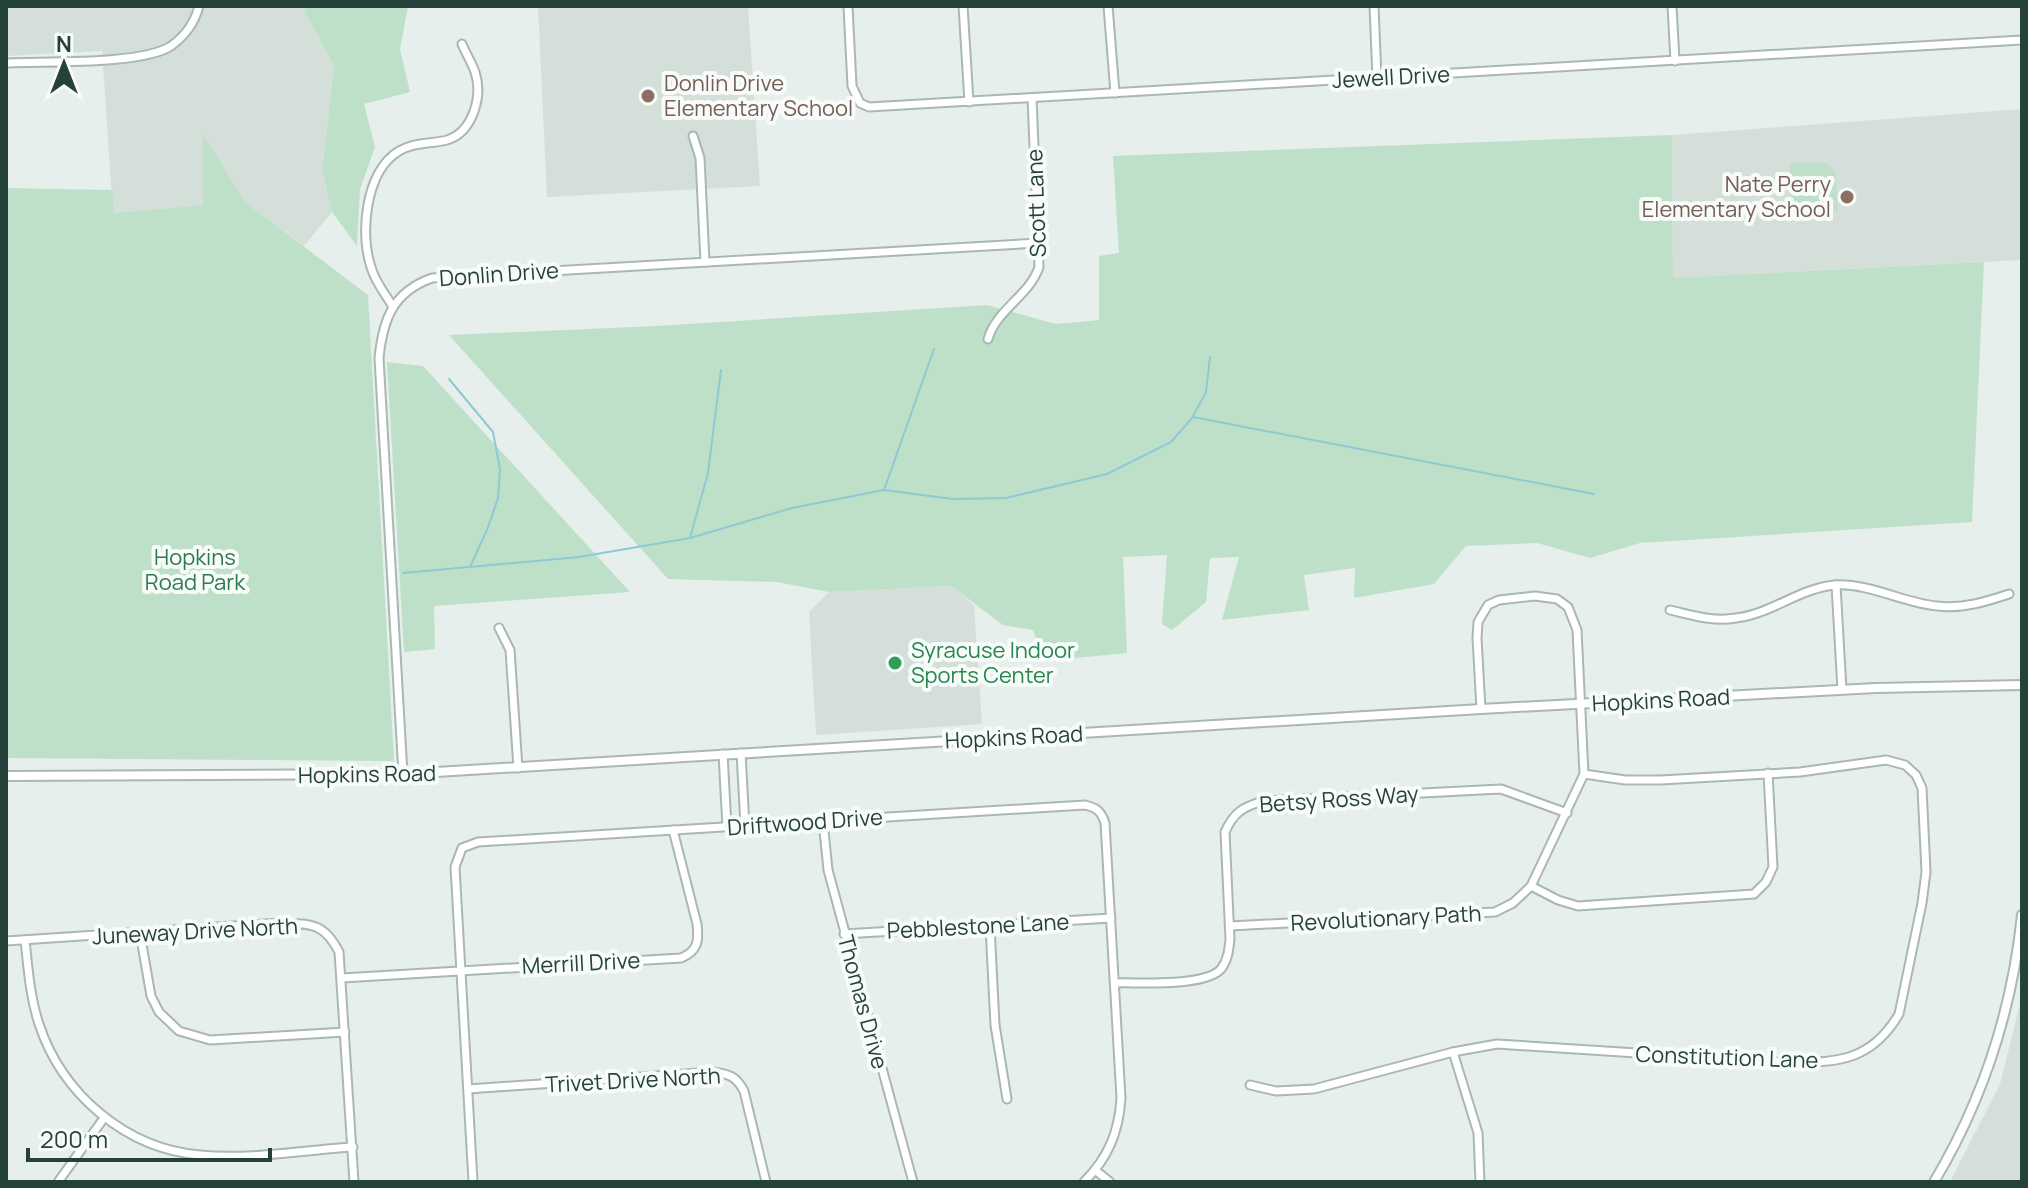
<svg xmlns="http://www.w3.org/2000/svg" width="2028" height="1188" viewBox="0 0 2028 1188" font-family="Manrope,sans-serif">
<style>
.built{fill:#d4dfda}
.green{fill:#bfe0c8}
.lines{fill:none;stroke-linecap:round;stroke-linejoin:round}
.stream{stroke:#8ec9d4;stroke-width:2}
.minor-casing{stroke:#a8b8b2;stroke-width:11}
.tertiary-casing{stroke:#a8b8b2;stroke-width:12}
.minor{stroke:#fff;stroke-width:7}
.tertiary{stroke:#fff;stroke-width:8}
.education-dot{fill:#8d6e63;stroke:#f7fbf9;stroke-width:3}
.leisure-dot{fill:#2e9e5b;stroke:#f7fbf9;stroke-width:3}
.labels{text-anchor:middle;stroke-width:8;stroke-linejoin:round;paint-order:stroke}
.street-label{font-size:22px;fill:#24423a;stroke:#f7fbf9}
.education-label{font-size:22px;fill:#785e54;stroke:#f7fbf9;text-anchor:start}
.park-label{font-size:22px;fill:#2d7a4b;stroke:#f7fbf9}
.leisure-label{font-size:22px;fill:#27864d;stroke:#f7fbf9;text-anchor:start}
</style>
<rect width="100%" height="100%" fill="#e6efeb"/>
<g class="built">
<polygon points="6,6 304,6 305,12 334,66 322,171 332,212 304,246 245,202 203,135 204,205 113,213 102,51 6,56"/>
<polygon points="538,6 748,6 760,186 547,197"/>
<polygon points="2022,109 2022,260 1673,278 1672,135"/>
<polygon points="951,586 974,605 982,724 816,735 809,612 829,592"/>
<polygon points="2022,996 2022,1182 1950,1182 2000,1084"/>
</g>
<g class="green">
<polygon points="304,6 408,6 400,49 410,92 364,104 375,147 360,189 357,246 332,212 322,171 334,66 305,12"/>
<polygon points="203,134 245,202 368,295 394,761 6,758 6,188 112,190 114,213 203,205"/>
<polygon points="1672,135 1673,278 1984,262 1972,522 1640,543 1590,558 1537,543 1466,546 1434,584 1354,598 1355,568 1304,575 1309,610 1222,620 1239,557 1210,558 1206,602 1172,630 1162,624 1167,555 1123,557 1127,653 1044,661 1033,630 1003,625 951,586 829,592 777,582 668,579 449,335 656,326 987,305 1056,324 1099,320 1099,256 1119,253 1113,156"/>
<polygon points="1790,163 1826,163 1835,171 1838,211 1792,211"/>
<polygon points="387,362 423,366 630,592 434,606 435,649 404,652"/>
</g>
<g class="lines">
<g class="stream">
<polyline points="449,379 493,432 500,469 498,498 487,530 470,567"/>
<polyline points="1193,416 1206,392 1210,357"/>
<polyline points="884,490 934,349"/>
<polyline points="690,538 708,473 721,370"/>
<polyline points="403,573 579,557 690,538 792,508 884,490 953,499 1006,498 1107,474 1171,442 1193,417 1594,494"/>
</g>
<g class="minor-casing">
<g id="minor">
<polyline points="848,6 852,86 860,103 869,107 2022,40"/>
<polyline points="963,6 969,102"/>
<polyline points="1108,6 1115,93"/>
<polyline points="1374,6 1377,78"/>
<polyline points="1672,6 1675,61"/>
<path d="M 6,63 C 43,61 143,65 171,46 C 185,36 195,22 199,6"/>
<polyline points="693,136 700,158 705,262"/>
<path d="M 393,307 C 386,295 376,283 372,270 C 359,236 365,171 399,151 C 414,142 431,144 447,140 C 473,132 483,96 475,72 C 472,63 466,54 462,44"/>
<path d="M 988,339 C 996,310 1030,295 1039,267 L 1032,98"/>
<polyline points="1836,585 1842,690"/>
<path d="M 1670,610 C 1692,615 1713,622 1736,618 C 1771,614 1800,588 1835,585 C 1870,583 1903,603 1937,606 C 1963,609 1985,602 2009,594"/>
<polyline points="499,628 510,650 518,768"/>
<polyline points="741,753 745,826"/>
<polyline points="723,754 727,827"/>
<path d="M 403,774 L 379,358 C 383,319 393,292 432,278 L 1038,243"/>
<polyline points="823,821 828,870 913,1182"/>
<polyline points="1531,886 1558,900 1578,906 1754,894 1766,882 1773,867 1768,773"/>
<polyline points="990,926 995,1025 1007,1099"/>
<polyline points="1230,926 1495,912 1513,903 1531,886 1584,774 1577,630 1568,607 1557,599 1535,596 1499,600 1488,605 1478,622 1477,638 1481,709"/>
<polyline points="140,933 151,996 159,1012 179,1031 210,1040 345,1032"/>
<polyline points="844,934 1111,918"/>
<path d="M 25,940 C 28,968 30,997 39,1024 C 62,1094 126,1149 200,1155 C 250,1160 303,1150 353,1147"/>
<path d="M 6,941 L 280,923 C 310,924 324,922 339,952 L 354,1182"/>
<path d="M 342,978 L 681,958 C 698,951 699,941 697,924 L 673,830"/>
<path d="M 1115,983 C 1139,982 1205,987 1221,969 C 1228,960 1229,949 1230,939 L 1225,832 C 1234,812 1243,807 1263,801 L 1501,789 L 1567,813"/>
<polyline points="1453,1052 1478,1133 1480,1182"/>
<path d="M 1250,1085 L 1276,1091 L 1314,1089 L 1453,1052 L 1497,1044 L 1792,1063 C 1840,1062 1872,1060 1899,1014 L 1922,903 L 1926,872 L 1922,788 L 1916,775 L 1905,765 L 1886,760 L 1800,772 L 1661,780 L 1625,780 L 1584,774"/>
<path d="M 468,1089 L 713,1072 C 729,1074 736,1076 744,1091 L 766,1182"/>
<polyline points="1095,1170 1110,1182"/>
<polyline points="58,1182 104,1118"/>
<path d="M 473,1182 L 455,867 L 462,848 L 478,842 L 1085,805 C 1097,808 1101,811 1105,823 L 1121,1098 C 1119,1132 1108,1158 1084,1182"/>
</g>
</g>
<g class="tertiary-casing">
<g id="tertiary">
<polyline points="6,776 403,774 1481,709 1876,688 2022,685"/>
<path d="M 1934,1182 C 1983,1100 2012,1010 2022,915"/>
</g>
</g>
<use href="#minor" class="minor"/>
<use href="#tertiary" class="tertiary"/>
</g>
<g class="education-dot">
<circle cx="648" cy="96" r="8"/>
<circle cx="1847" cy="197" r="8"/>
</g>
<circle class="leisure-dot" cx="895" cy="663" r="8"/>
<g class="labels">
<g class="street-label">
<text transform="translate(1391 77) rotate(-3)" y="8">Jewell Drive</text>
<text transform="translate(1036 203) rotate(-92)" y="8">Scott Lane</text>
<text transform="translate(499 274) rotate(-4)" y="8">Donlin Drive</text>
<text transform="translate(1661 700) rotate(-3)" y="8">Hopkins Road</text>
<text transform="translate(1014 737) rotate(-3)" y="8">Hopkins Road</text>
<text transform="translate(367 774) rotate(-1)" y="8">Hopkins Road</text>
<text transform="translate(1339 799) rotate(-4)" y="8">Betsy Ross Way</text>
<text transform="translate(805 822) rotate(-4)" y="8">Driftwood Drive</text>
<text transform="translate(1386 918) rotate(-3)" y="8">Revolutionary Path</text>
<text transform="translate(978 926) rotate(-3)" y="8">Pebblestone Lane</text>
<text transform="translate(195 931) rotate(-3)" y="8">Juneway Drive North</text>
<text transform="translate(581 963) rotate(-3)" y="8">Merrill Drive</text>
<text transform="translate(863 1002) rotate(75)" y="8">Thomas Drive</text>
<text transform="translate(1727 1057) rotate(2)" y="8">Constitution Lane</text>
<text transform="translate(633 1080) rotate(-3)" y="8">Trivet Drive North</text>
</g>
<g class="education-label">
<text x="664" y="91">Donlin Drive<tspan x="664" dy="25">Elementary School</tspan></text>
<text x="1831" y="192" text-anchor="end">Nate Perry<tspan x="1831" dy="25">Elementary School</tspan></text>
</g>
<g class="park-label">
<text x="195" y="565">Hopkins<tspan x="195" dy="25">Road Park</tspan></text>
</g>
<g class="leisure-label">
<text x="911" y="658">Syracuse Indoor<tspan x="911" dy="25">Sports Center</tspan></text>
</g>
</g>
<rect width="2028" height="1188" fill="none" stroke="#24423a" stroke-width="16"/>
<g transform="translate(64 64)" stroke="#f7fbf9" stroke-width="6" paint-order="stroke">
<path d="M0-6L14 30L0 20L-14 30Z" fill="#24423a"/>
<text y="-12" font-size="22" font-weight="bold" text-anchor="middle" fill="#24423a">N</text>
</g>
<path d="M28 1148v12h242v-12" fill="none" stroke="#24423a" stroke-width="4"/>
<text x="40" y="1148" font-size="24" fill="#24423a" stroke="#f7fbf9" stroke-width="6" paint-order="stroke">200 m</text>
</svg>
